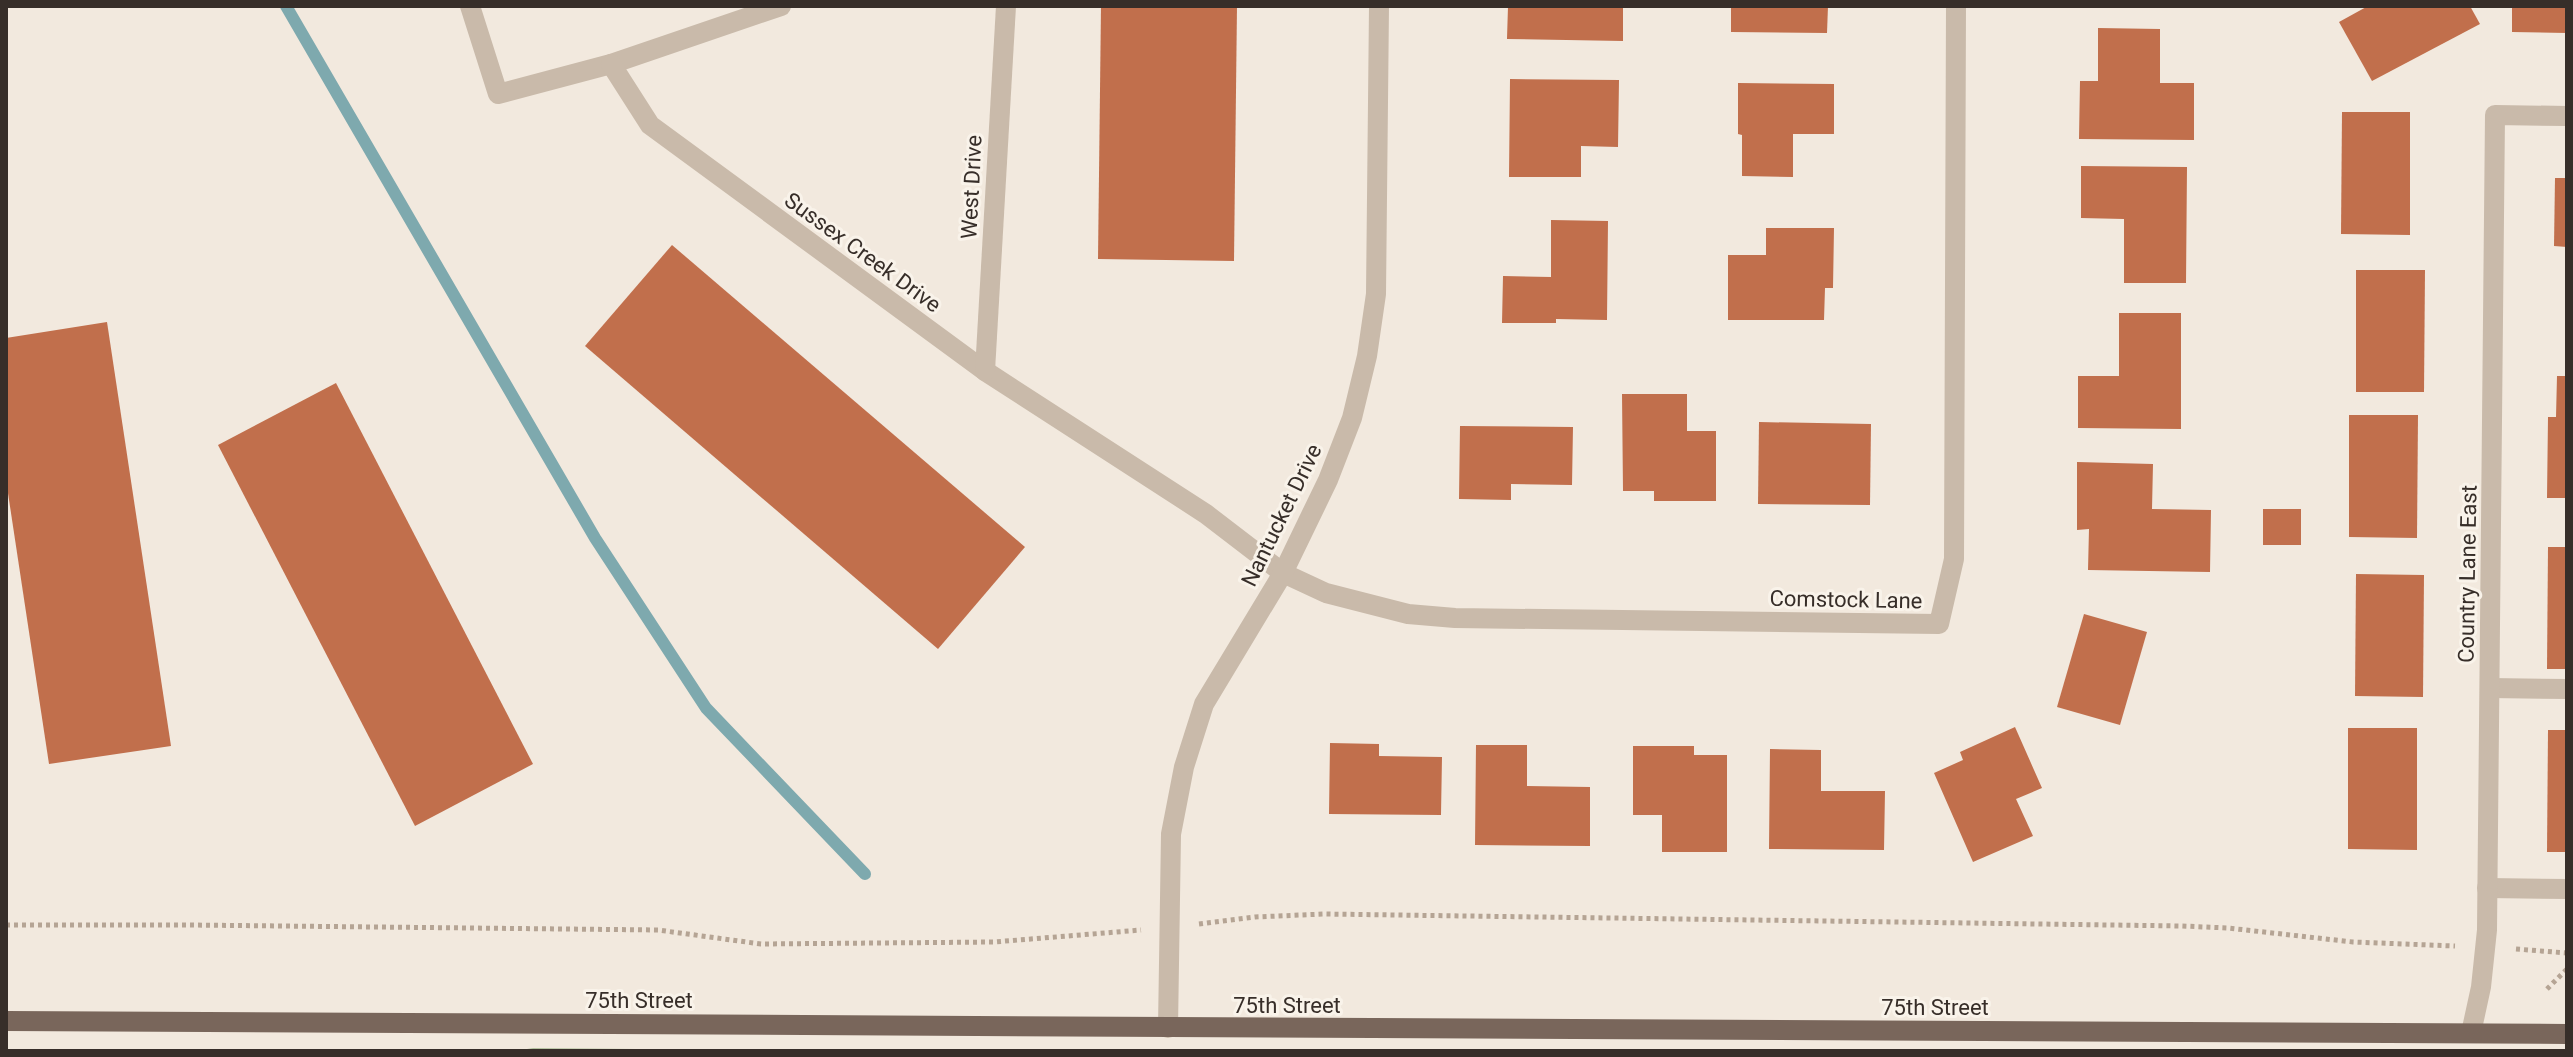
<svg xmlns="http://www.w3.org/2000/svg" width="2573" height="1057" viewBox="0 0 2573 1057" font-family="Roboto,sans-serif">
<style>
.green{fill:#b3c09e}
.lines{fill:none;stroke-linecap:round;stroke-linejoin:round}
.stream{stroke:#7ea9ae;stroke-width:12}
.building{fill:#c16f4c}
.path{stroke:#b5a494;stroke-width:5;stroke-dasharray:4 4;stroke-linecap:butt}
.minor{stroke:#c9baaa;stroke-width:20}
.major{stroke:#79665b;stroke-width:20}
.labels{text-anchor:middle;stroke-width:6;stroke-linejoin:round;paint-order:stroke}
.street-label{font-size:22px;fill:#372e29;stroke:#f9f3ea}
</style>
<rect width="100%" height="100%" fill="#f2e9de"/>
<polygon class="green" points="533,1048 841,1051 515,1051"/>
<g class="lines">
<polyline class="stream" points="286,6 595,538 706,708 865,874"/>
</g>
<g class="building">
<polygon points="1101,6 1237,6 1234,261 1098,259"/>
<polygon points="1508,6 1623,6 1623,41 1507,39"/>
<polygon points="1731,6 1828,6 1827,33 1731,32"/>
<polygon points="2368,6 2470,6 2480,24 2372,81 2339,22"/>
<polygon points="2512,6 2567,6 2567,33 2512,32"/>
<polygon points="2098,28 2160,29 2160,83 2194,83 2194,140 2079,139 2080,81 2098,81"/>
<polygon points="1510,79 1619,80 1618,147 1581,146 1581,177 1509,177"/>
<polygon points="1738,83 1834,84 1834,134 1793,134 1793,177 1742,176 1742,135 1738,134"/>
<polygon points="2342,112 2410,112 2410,235 2341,234"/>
<polygon points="2081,166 2187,167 2186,283 2124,283 2124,219 2081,218"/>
<polygon points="2555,178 2567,178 2567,247 2554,246"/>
<polygon points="1551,220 1608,221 1607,320 1556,319 1556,323 1502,323 1503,276 1551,277"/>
<polygon points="1766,228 1834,228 1833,288 1825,288 1824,320 1728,320 1728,255 1766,255"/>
<polygon points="672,245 1025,547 938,649 585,346"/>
<polygon points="2356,270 2425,270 2424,392 2356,392"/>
<polygon points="2119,313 2181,313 2181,429 2078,428 2078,376 2119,376"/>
<polygon points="107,322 171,746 49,764 6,480 6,338"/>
<polygon points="2557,376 2567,376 2567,498 2547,498 2548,417 2556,417"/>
<polygon points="336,383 533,764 415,826 218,445"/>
<polygon points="1622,394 1687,394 1687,431 1716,431 1716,501 1654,501 1654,491 1623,491"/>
<polygon points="2349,415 2418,415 2417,538 2349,537"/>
<polygon points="1759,422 1871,424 1870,505 1758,504"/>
<polygon points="1460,426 1573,427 1572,485 1511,484 1511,500 1459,499"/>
<polygon points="2077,462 2153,464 2152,509 2211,510 2210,572 2088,570 2089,529 2077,530"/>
<rect x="2263" y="509" width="38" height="36"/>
<polygon points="2548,547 2567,547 2567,669 2547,669"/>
<polygon points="2356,574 2424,575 2423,697 2355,696"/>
<polygon points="2084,614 2147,632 2120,725 2057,707"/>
<polygon points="2015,727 2042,788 2016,799 2033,836 1973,862 1934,773 1963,760 1960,752"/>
<polygon points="2348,728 2417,728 2417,850 2348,849"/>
<polygon points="2548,730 2567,730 2567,852 2547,852"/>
<polygon points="1330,743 1379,744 1379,756 1442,757 1441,815 1329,814"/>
<polygon points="1476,745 1527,745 1527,786 1590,787 1590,846 1475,845"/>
<polygon points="1633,746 1694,746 1694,755 1727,755 1727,852 1662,852 1662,815 1633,815"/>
<polygon points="1770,749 1821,750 1821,791 1885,791 1884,850 1769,849"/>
</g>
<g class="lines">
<g class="path">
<polyline points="1199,924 1255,917 1324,914 2182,926 2228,928 2353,942 2455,946"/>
<polyline points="6,925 188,925 658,930 761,944 994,942 1141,930"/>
<polyline points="2516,949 2567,953"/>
<polyline points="2547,989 2567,969"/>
</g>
<g class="minor">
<polyline points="470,6 498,94 611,64 781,6"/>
<polyline points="611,64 650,125 985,371 1206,514 1283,573 1326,593 1408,614 1455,618 1939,624 1954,559 1956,6"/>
<polyline points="985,371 1006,6"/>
<polyline points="2490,688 2567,689"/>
<polyline points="2487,888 2567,889"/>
<polyline points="1168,1028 1171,834 1184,767 1204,704 1283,573 1328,480 1352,418 1367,356 1376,294 1379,6"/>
<polyline points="2471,1033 2481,987 2487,930 2495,115 2567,116"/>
</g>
<polyline class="major" points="6,1021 2567,1034"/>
</g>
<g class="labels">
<g class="street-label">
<text transform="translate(971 187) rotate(-87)" y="8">West Drive</text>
<text transform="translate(863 252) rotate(36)" y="8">Sussex Creek Drive</text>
<text transform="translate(1281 515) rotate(-64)" y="8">Nantucket Drive</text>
<text transform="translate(2467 574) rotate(-89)" y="8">Country Lane East</text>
<text transform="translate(1846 599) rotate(1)" y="8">Comstock Lane</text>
<text x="639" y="1008">75th Street</text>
<text x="1287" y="1013">75th Street</text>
<text x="1935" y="1015">75th Street</text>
</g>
</g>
<rect width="2573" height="1057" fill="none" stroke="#372e29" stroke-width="16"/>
</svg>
